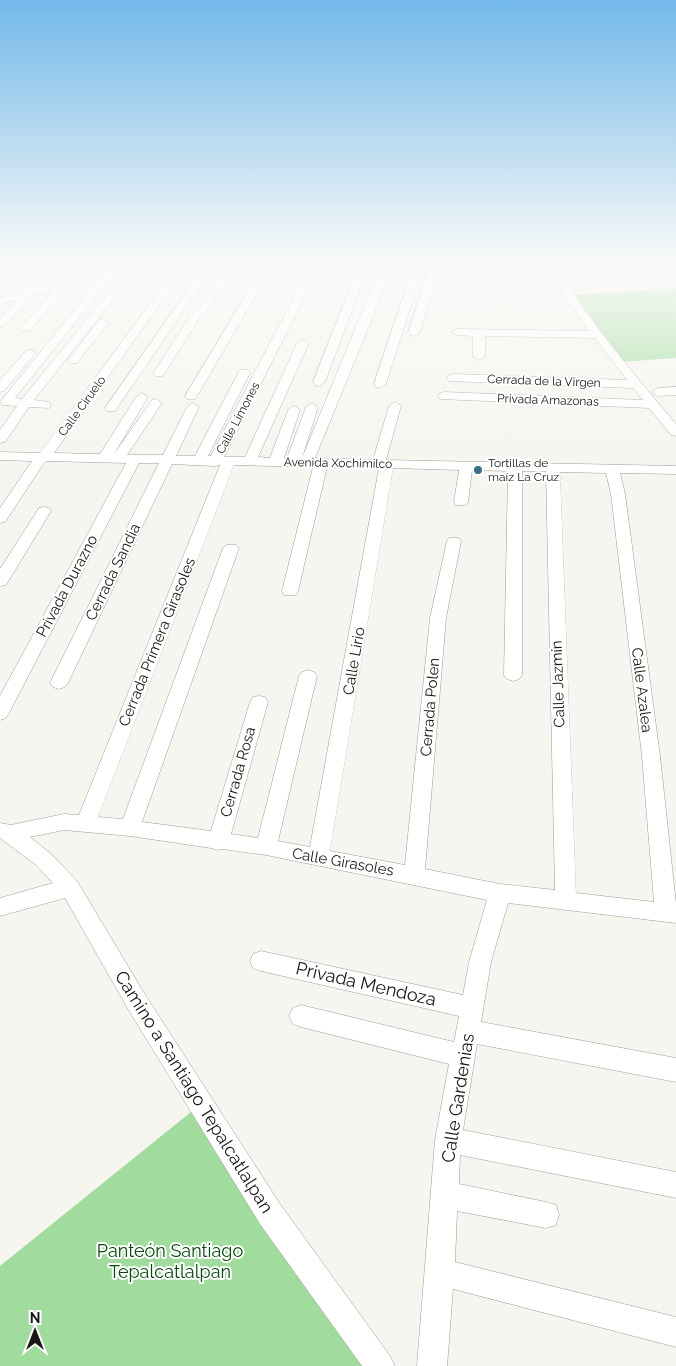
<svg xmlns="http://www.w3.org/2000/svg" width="676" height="1366" viewBox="0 0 676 1366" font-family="Raleway,sans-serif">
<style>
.green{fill:#a1dc9e}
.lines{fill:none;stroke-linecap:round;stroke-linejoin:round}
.minor-casing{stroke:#9f9c98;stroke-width:1}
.minor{fill:#fff;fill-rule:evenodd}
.poi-dot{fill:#38708a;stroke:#fff;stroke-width:2}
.labels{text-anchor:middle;stroke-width:4;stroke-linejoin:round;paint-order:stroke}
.far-street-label{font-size:12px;fill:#191817;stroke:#fff}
.far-poi-label{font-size:12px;fill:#191817;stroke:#fff;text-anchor:start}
.street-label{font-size:15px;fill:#191817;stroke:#fff}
.near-street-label{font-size:18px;fill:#191817;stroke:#fff}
.near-park-label{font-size:18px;fill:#094a0d;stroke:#fff}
</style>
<rect width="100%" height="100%" fill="#f7f5f0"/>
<g class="green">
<polygon points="676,288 676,358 619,362 570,295"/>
<polygon points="191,1112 370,1366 0,1366 0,1266"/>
</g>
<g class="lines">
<g class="minor-casing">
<g id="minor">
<polygon points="20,268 30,268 4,296 0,297 0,288"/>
<polygon points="49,268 59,268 41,287 60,282 73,268 83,268 74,279 113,269 118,272 114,275 15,398 22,399 128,268 138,268 34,400 49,402 51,405 49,408 29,407 5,442 0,443 0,430 17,406 2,405 0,402 100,278 68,287 30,331 22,331 20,329 53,291 33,296 4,326 0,327 0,318 17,300 0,304 0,298 26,291"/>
<path d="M 176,268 L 186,268 L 54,453 L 100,454 L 136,397 L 142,393 L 148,397 L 114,454 L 152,400 L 156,399 L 162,403 L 127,455 L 163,455 L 187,407 L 193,403 L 199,407 L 176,456 L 195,456 L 238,373 L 240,370 L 248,370 L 250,373 L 208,456 L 211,456 L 309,268 L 319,268 L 224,457 L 245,457 L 297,343 L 303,340 L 309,343 L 258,457 L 270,458 L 288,410 L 294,406 L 300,410 L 284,458 L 287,458 L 306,407 L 312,403 L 318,407 L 302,458 L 380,268 L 390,268 L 372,319 L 315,458 L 373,460 L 389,406 L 395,402 L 401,406 L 386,460 L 676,466 L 676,474 L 620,473 L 625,494 L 660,756 L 676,904 L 676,923 L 508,903 L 491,962 L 481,1022 L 676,1058 L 676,1082 L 477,1044 L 463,1130 L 676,1172 L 676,1198 L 460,1155 L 459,1184 L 546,1202 L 556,1205 L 559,1215 L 556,1225 L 546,1228 L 457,1211 L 455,1262 L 676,1317 L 676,1347 L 453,1289 L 447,1366 L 417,1366 L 435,1140 L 449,1064 L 301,1027 L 293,1024 L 289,1016 L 293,1008 L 301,1005 L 454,1042 L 459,1016 L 261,971 L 253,968 L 250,961 L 253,954 L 261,951 L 463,995 L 469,962 L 487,900 L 266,855 L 222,849 L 218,850 L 211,848 L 130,836 L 64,830 L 30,837 L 50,853 L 77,881 L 144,993 L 280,1204 L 390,1356 L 395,1366 L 362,1366 L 260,1224 L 128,1009 L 65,898 L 0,916 L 0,898 L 53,883 L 36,865 L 0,838 L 0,823 L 11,825 L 64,814 L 79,815 L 220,465 L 215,466 L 172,464 L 68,683 L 65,687 L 59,689 L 53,687 L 50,683 L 159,463 L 139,463 L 9,713 L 6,718 L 0,720 L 0,696 L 126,463 L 47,461 L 42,466 L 5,522 L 0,523 L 0,508 L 32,461 L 0,460 L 0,452 L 40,453 ZM 234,465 L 313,467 L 282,591 L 284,595 L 296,595 L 298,591 L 327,467 L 379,468 L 310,847 L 278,841 L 317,676 L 314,672 L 308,670 L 302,672 L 299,676 L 258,838 L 231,834 L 268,702 L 265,697 L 259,696 L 253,697 L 250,702 L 211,831 L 142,822 L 239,548 L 236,545 L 226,545 L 223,548 L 123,819 L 98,817 ZM 393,468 L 459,470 L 454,502 L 456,505 L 466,505 L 468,502 L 472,470 L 508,471 L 504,675 L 507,679 L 513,681 L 519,679 L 522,675 L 522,471 L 546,471 L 555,890 L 500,884 L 425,869 L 446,618 L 461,541 L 459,538 L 449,538 L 447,541 L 430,618 L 405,865 L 330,851 ZM 560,472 L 606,473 L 611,494 L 642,756 L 654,902 L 576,893 Z"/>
<polygon points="203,268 213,268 115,411 107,411 105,408"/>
<polygon points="225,268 235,268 208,310 200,317 163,376 155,376 153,373 191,315 200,306"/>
<polygon points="262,268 272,268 197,396 195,399 187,399 185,396"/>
<polygon points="358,268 368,268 325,382 319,386 315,385 313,382"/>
<polygon points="413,268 423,268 386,384 380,388 376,387 374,384"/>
<polygon points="429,268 439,268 420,333 414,336 410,335 408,333"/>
<polygon points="461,268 471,268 467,281 459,281 458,279"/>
<path d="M 547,268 L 557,268 C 591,324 634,374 676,424 L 676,436 L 671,435 L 649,408 L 440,399 L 438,396 L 440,393 L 444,392 L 643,400 L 633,388 L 449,381 L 447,378 L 449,375 L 453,374 L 627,380 L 595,338 L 485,336 L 485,356 L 479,360 L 473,356 L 473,336 L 457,335 L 451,332 L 457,329 L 589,331 L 563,295 Z"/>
<polygon points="103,319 109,322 77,363 69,363 67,361 69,359 99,320"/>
<polygon points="30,350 36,353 34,355 4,391 0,392 0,380 26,351"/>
<polygon points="676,387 676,395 658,396 652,392 658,388"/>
<polygon points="44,507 49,508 51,511 6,585 0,586 0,569 39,508"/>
</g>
</g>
<use href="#minor" class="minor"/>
</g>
<linearGradient id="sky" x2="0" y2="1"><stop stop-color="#73b9ea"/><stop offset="0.58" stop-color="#fbfaf8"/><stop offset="1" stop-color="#fbfaf8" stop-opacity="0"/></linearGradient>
<rect width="676" height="459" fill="url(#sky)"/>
<circle class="poi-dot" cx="478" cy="470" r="5"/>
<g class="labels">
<g class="far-street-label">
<text transform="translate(544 381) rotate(2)" y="4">Cerrada de la Virgen</text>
<text transform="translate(548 400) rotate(2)" y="4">Privada Amazonas</text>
<text transform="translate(82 406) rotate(-54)" y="4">Calle Ciruelo</text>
<text transform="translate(238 418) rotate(-62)" y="4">Calle Limones</text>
<text transform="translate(338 463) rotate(1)" y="4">Avenida Xochimilco</text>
</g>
<g class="far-poi-label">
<text x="488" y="467">Tortillas de<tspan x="488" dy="14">maíz La Cruz</tspan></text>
</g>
<g class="street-label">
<text transform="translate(113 572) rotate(-64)" y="5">Cerrada Sandia</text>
<text transform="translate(67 586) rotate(-62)" y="5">Privada Durazno</text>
<text transform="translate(157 642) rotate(-68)" y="5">Cerrada Primera Girasoles</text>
<text transform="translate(354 661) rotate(-80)" y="5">Calle Lirio</text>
<text transform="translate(558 684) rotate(-92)" y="5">Calle Jazmín</text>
<text transform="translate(642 690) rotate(83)" y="5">Calle Azalea</text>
<text transform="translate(430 707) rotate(-85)" y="5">Cerrada Polen</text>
<text transform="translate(238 772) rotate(-74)" y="5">Cerrada Rosa</text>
<text transform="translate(343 862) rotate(10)" y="5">Calle Girasoles</text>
</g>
<g class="near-street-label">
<text transform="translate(366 984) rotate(13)" y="6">Privada Mendoza</text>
<text transform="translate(194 1092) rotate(58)" y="6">Camino a Santiago Tepalcatlalpan</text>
<text transform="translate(458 1098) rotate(-81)" y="6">Calle Gardenias</text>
</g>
<g class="near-park-label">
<text x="170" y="1257">Panteón Santiago<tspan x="170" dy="21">Tepalcatlalpan</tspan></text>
</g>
</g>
<g transform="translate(35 1331)" stroke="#ffffff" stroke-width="4" paint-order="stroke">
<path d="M0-4L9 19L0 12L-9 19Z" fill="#191817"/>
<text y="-8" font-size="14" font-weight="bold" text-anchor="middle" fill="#191817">N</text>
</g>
</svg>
